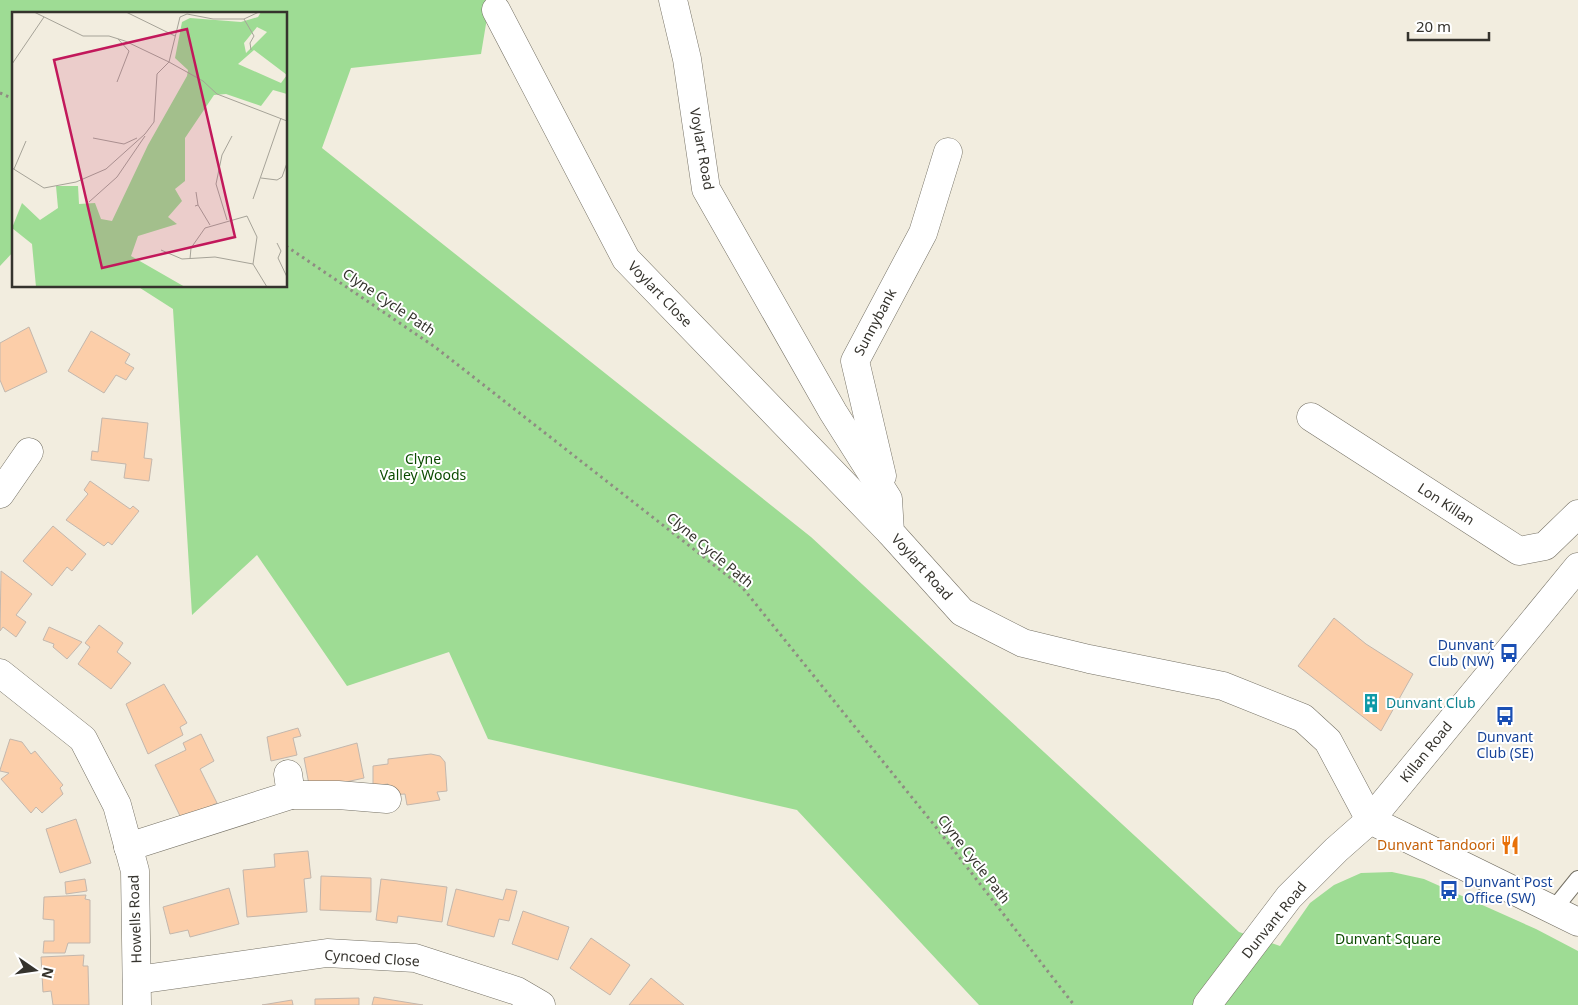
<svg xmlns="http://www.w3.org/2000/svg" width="1578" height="1005" viewBox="0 0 1578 1005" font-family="'Noto Sans',sans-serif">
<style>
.green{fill:#9edc94}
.building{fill:#fccea9;stroke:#c3b7ad}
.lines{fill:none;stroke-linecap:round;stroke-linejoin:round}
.service-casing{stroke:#757165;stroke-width:18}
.minor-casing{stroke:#757165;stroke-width:29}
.tertiary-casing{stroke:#757165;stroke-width:29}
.secondary-casing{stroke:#757165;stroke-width:29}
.path{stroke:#8f8c82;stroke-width:3;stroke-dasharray:2.5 4;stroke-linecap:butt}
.service{stroke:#fff;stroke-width:16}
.minor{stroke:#fff;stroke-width:28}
.tertiary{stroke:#fff;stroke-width:28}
.secondary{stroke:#fff;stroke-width:28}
.labels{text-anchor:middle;stroke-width:4;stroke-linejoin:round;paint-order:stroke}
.street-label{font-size:14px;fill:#35332d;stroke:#fff}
.park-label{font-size:14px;fill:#0b4b00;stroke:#fff}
.transit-label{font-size:14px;fill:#164399;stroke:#fff;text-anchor:end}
.culture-label{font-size:14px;fill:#0d838f;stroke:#fff;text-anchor:start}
.food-label{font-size:14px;fill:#c56008;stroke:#fff;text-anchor:end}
.inset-road{fill:none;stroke:#a6a398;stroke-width:1}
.view{fill:#c2185b;fill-opacity:0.15;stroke:#c2185b;stroke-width:2.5}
.inset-edge{fill:none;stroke:#35332d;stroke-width:2.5}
</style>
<rect width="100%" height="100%" fill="#f2eddf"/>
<polygon class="green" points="0,0 490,0 481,54 351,68 322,148 811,537 1239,932 1280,946 1310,903 1334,885 1361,873 1392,872 1424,879 1536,929 1578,951 1578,1005 979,1005 797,810 488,739 449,652 347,686 257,555 192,615 173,309 137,286 286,286 286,14 14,14 14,251 0,266"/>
<g class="building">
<polygon points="29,327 47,372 5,392 0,380 0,343"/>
<polygon points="91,331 130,354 125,363 134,368 126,380 116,375 104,393 68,371"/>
<polygon points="102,418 148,423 144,458 152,459 149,481 124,478 126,464 91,460 92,451 98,452"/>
<polygon points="90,481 130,509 133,506 139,511 112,545 108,542 104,546 66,520 88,494 84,490"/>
<polygon points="53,526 86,554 72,571 67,567 52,586 23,561"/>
<polygon points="1,571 32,594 16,615 26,622 16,637 3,627 0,631"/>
<polygon points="1334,618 1366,644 1413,674 1381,731 1298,666"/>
<polygon points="99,625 123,643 117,652 131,663 111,689 78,664 90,647 85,643"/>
<polygon points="49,627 82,642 67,659 53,647 54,644 43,640"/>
<polygon points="164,684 187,723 180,727 183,735 148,754 126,704"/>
<polygon points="298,728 301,736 293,738 297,755 271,761 267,737"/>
<polygon points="201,734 214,761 200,769 217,803 182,820 155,765 186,750 183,743"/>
<polygon points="10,739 22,742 31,754 35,751 63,785 60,788 63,794 42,813 36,807 31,813 1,779 9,773 0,771 0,770"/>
<polygon points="357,743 364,778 310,790 304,758"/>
<polygon points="431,754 440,756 445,762 447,791 437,792 440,800 407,805 405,794 389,795 388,784 373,786 373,766 388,764 388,759"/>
<polygon points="76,819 91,863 60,873 46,829"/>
<polygon points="308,851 311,878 304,879 307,912 247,917 243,870 275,867 274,854"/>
<polygon points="321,876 371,878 371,912 320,910"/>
<polygon points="85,879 87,891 66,894 65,882"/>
<polygon points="381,879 447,887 442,922 398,916 397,923 376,920"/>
<polygon points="229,888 239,924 190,937 188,930 170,934 163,907"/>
<polygon points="456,889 503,900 506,889 517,891 509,921 499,919 494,937 447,925"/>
<polygon points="86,895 85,899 90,900 90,943 68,943 65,953 43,953 44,941 54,941 54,920 43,919 44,897"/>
<polygon points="523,911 569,927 558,960 512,944"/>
<polygon points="591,938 630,965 610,995 570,968"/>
<polygon points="84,955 83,966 88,966 89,1005 53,1005 51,991 43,992 41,957"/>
<polygon points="651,978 684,1005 629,1005"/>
<polygon points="374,997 423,1005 372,1005"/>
<polygon points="359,998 359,1005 315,1005 315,999"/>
<polygon points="292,1000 293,1005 262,1005"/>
</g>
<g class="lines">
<g class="service-casing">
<polyline id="service" points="1553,910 1578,879"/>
</g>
<g class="minor-casing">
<g id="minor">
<polyline points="673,0 687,59 706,189 833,412 888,499 890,532 962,612 1023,643 1089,659 1223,686 1303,718 1328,741 1370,820"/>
<polyline points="496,10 626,259 890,532"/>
<polyline points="1311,417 1519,551 1545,546 1578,514"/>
<polyline points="882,476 855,361 923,233 948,152"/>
<polyline points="0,494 29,452"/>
<polyline points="0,673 83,739 117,805 135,871 137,1005"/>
<polyline points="288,774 291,795 338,795 387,799"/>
<polyline points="128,847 291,795"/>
<polyline points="137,980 327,953 415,958 517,991 541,1005"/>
</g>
</g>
<g class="tertiary-casing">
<polyline id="tertiary" points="1370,820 1578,567"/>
</g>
<g class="secondary-casing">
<polyline id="secondary" points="1207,1005 1289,897 1336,850 1370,820 1578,922"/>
</g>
<g class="path">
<polyline points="0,93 14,99"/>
<polyline points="286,246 435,347 742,587 935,826 1074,1005"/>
</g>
<use href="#service" class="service"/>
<use href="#minor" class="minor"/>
<use href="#tertiary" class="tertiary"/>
<use href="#secondary" class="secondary"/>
</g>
<defs>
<g id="bus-bare" transform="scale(1.5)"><path d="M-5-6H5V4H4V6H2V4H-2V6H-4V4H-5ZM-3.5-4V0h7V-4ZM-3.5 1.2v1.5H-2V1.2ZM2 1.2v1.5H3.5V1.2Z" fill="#1a4fb4" stroke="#fff" stroke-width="2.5" paint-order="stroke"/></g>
<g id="building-bare" transform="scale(1.5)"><path d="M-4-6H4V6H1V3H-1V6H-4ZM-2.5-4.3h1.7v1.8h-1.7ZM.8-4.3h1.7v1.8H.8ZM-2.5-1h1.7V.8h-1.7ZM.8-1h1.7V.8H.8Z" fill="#0f9aa8" stroke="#fff" stroke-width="2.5" paint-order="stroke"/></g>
<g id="restaurant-bare" transform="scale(1.5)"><path d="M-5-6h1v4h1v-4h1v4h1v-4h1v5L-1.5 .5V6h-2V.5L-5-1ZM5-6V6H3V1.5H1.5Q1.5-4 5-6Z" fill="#e8710a" stroke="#fff" stroke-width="2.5" paint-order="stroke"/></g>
</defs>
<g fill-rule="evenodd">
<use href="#bus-bare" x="1509" y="653"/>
<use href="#building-bare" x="1371" y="703"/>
<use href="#bus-bare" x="1505" y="716"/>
<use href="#restaurant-bare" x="1510" y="845"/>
<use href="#bus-bare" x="1449" y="890"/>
</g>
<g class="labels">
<g class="street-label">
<text transform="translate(702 149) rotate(80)" y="5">Voylart Road</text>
<text transform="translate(660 294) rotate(46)" y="5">Voylart Close</text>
<text transform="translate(389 302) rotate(34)" y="5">Clyne Cycle Path</text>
<text transform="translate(875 322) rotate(-62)" y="5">Sunnybank</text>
<text transform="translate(1446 504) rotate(33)" y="5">Lon Killan</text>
<text transform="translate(710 550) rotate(40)" y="5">Clyne Cycle Path</text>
<text transform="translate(922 567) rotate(48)" y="5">Voylart Road</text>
<text transform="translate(1426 752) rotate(-51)" y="5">Killan Road</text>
<text transform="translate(974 859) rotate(52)" y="5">Clyne Cycle Path</text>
<text transform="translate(135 919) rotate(-92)" y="5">Howells Road</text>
<text transform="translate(1274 920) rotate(-51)" y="5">Dunvant Road</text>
<text transform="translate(372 958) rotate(4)" y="5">Cyncoed Close</text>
</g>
<g class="park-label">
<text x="423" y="464">Clyne<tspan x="423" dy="16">Valley Woods</tspan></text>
<text x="1388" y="944">Dunvant Square</text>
</g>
<g class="transit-label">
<text x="1494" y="650">Dunvant<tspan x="1494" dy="16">Club (NW)</tspan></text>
<text x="1505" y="742" text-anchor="middle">Dunvant<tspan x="1505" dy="16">Club (SE)</tspan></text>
<text x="1464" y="887" text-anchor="start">Dunvant Post<tspan x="1464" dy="16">Office (SW)</tspan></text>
</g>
<g class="culture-label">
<text x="1386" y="708">Dunvant Club</text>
</g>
<g class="food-label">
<text x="1495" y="850">Dunvant Tandoori</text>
</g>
</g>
<g transform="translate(12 12)">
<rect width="275" height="275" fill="#f2eddf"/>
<path d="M 249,0 L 275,0 L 275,63 L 242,38 L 226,52 L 269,71 L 275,63 L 275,82 L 261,78 L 249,94 L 214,82 L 202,83 L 173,126 L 173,169 L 163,177 L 170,189 L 156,205 L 165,212 L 126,224 L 119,244 L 173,275 L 24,275 L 20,232 L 0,216 L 10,191 L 28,208 L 46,196 L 44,174 L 66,174 L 67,192 L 83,191 L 89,207 L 100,209 L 136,133 L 175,64 L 176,58 L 163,46 L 170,10 L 178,6 L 229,10 L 246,5 ZM 245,15 L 255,20 L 234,41 L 232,31 Z" fill="#9edc94" fill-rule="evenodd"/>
<path class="inset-road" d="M 114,0 L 163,24M 247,0 L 232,7 L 201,7 L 175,2 L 168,5 L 157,50 L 191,69 L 205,82 L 275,109M 232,7 L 242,24 L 238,31 L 239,38M 0,52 L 32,5M 105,70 L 117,39 L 106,27M 81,126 L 112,132 L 125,126M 0,156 L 32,176 L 64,170 L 94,157 L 133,122 L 142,110 L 145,62 L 157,50 L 113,29 L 97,24 L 71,24 L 22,0M 2,157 L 14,129M 249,166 L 265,168 L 270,165 L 275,151M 241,187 L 269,106M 77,190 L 105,165 L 133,124M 186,193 L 198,213M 183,194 L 186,193 L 184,180M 215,208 L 204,172 L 210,143 L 220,124M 265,231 L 269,239 L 266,246 L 275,265M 149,238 L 170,247 L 203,245 L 241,252 L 255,275M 178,247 L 179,236 L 193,216 L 235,204 L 245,225 L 241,252"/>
<path class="view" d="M 175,17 L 223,225 L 90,256 L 42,48 Z"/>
<rect width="275" height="275" class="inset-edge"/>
</g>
<g transform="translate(35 970) rotate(103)" stroke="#ffffff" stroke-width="4" paint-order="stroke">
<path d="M0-4L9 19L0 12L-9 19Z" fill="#35332d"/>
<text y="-8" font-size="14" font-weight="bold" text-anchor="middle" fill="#35332d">N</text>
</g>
<path d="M1408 32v8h81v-8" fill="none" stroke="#35332d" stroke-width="2.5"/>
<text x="1416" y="32" font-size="15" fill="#35332d" stroke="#ffffff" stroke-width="4" paint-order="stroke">20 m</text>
</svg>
